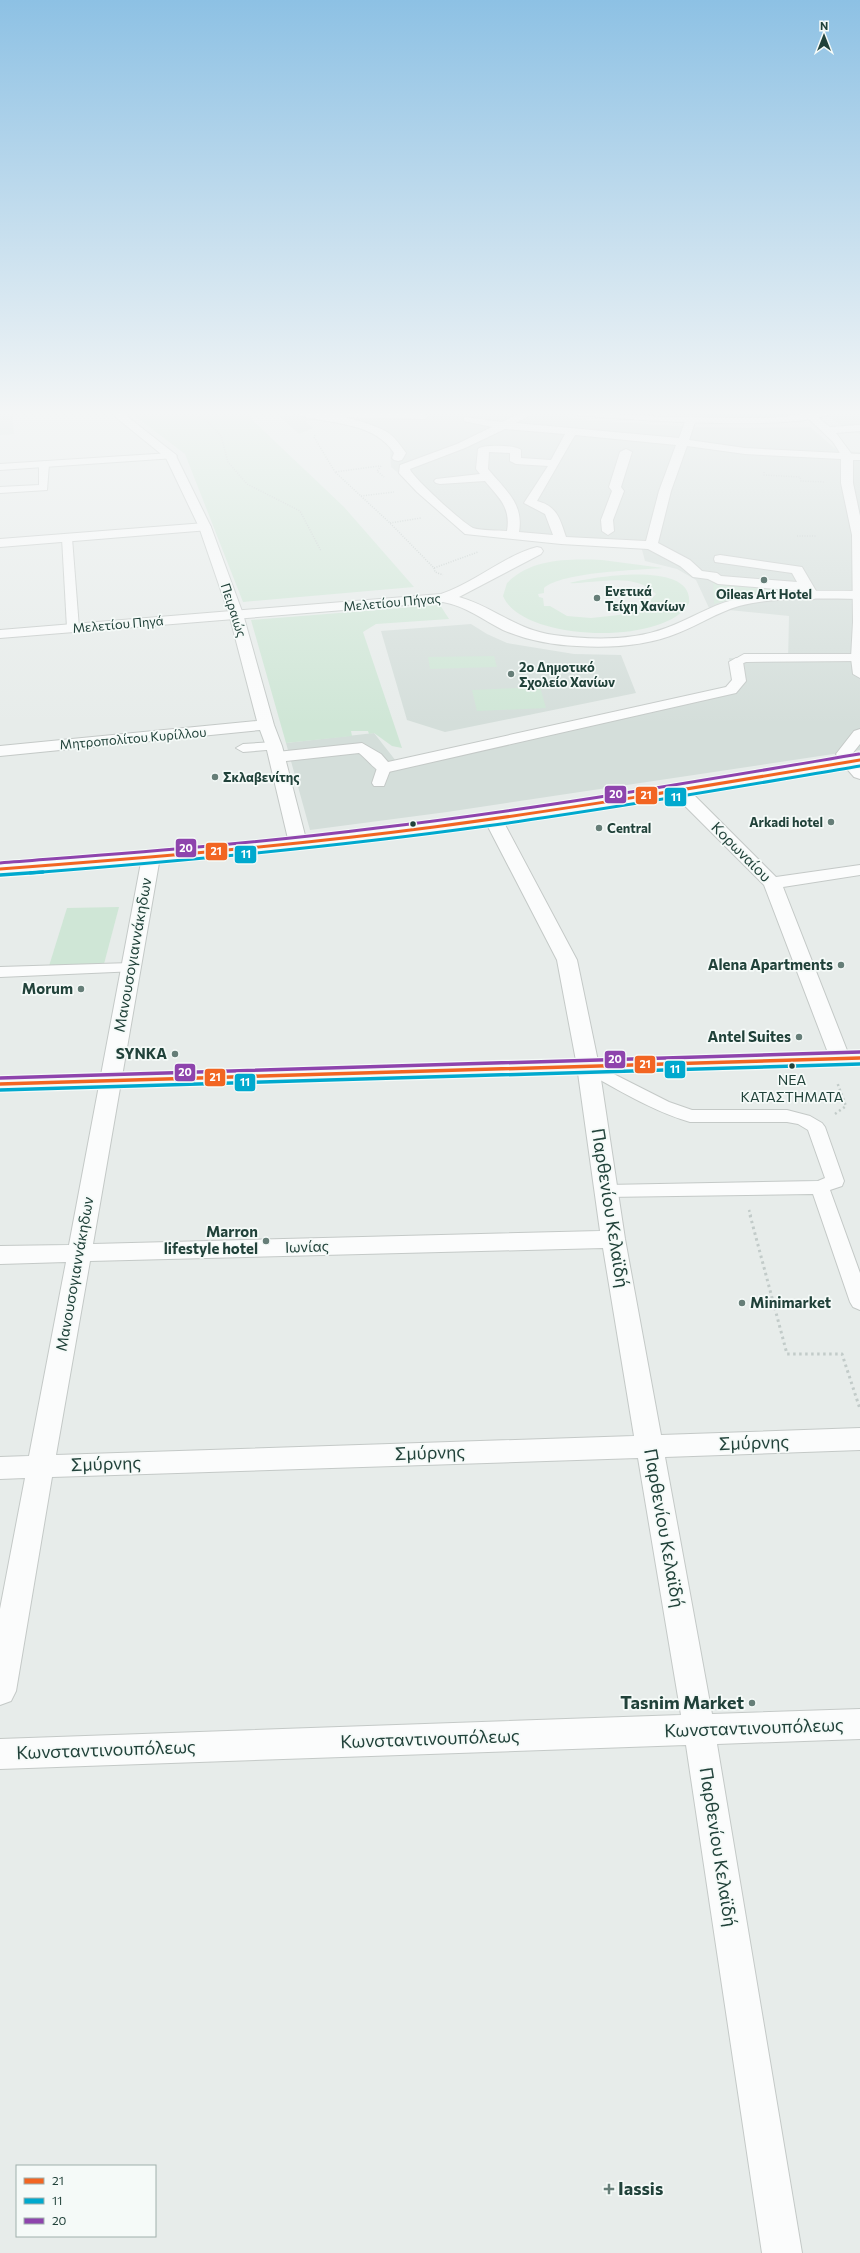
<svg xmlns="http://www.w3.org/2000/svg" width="860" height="2253" viewBox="0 0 860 2253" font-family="Commissioner,sans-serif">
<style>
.built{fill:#d4deda}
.green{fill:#cfe6d6}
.water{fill:#a4d4dd}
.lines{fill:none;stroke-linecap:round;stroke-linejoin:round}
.service-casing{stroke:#c4c9c7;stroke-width:2}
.pedestrian-casing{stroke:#c4c9c7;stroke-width:2}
.minor-casing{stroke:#c4c9c7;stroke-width:2}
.tertiary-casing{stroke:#c4c9c7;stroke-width:2}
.secondary-casing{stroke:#c2cac7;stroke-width:2}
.path-far2{stroke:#c2cbc9;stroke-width:1.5;stroke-dasharray:1 1.5;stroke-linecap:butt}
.path-far1{stroke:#c2cbc9;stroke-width:2.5;stroke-dasharray:2 3;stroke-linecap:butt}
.path{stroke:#c2cbc9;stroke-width:3;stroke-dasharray:2.5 3.5;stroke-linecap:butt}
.service{fill:#fbfcfc;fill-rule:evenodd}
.pedestrian{fill:#fbfcfc;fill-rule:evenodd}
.minor{fill:#fbfcfc;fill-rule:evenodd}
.tertiary{fill:#fbfcfc;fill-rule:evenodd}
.secondary{fill:#fbfcfc;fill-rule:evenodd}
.bus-1-far1-casing{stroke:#f5faf8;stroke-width:5}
.bus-1-casing{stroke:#f5faf8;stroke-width:6}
.bus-2-far1-casing{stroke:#f5faf8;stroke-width:5}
.bus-2-casing{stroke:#f5faf8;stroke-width:6}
.bus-3-far1-casing{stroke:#f5faf8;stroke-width:5}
.bus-3-casing{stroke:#f5faf8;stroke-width:6}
.bus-1-far1{stroke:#f26522;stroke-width:3}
.bus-1{stroke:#f26522;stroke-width:3.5}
.bus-2-far1{stroke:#00a9ce;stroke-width:3}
.bus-2{stroke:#00a9ce;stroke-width:3.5}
.bus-3-far1{stroke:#8e44ad;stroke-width:3}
.bus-3{stroke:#8e44ad;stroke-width:3.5}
.poi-dot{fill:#667e78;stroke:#f5faf8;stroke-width:1.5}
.bus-dot{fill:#21423a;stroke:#f5faf8;stroke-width:1.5}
.labels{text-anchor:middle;stroke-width:3.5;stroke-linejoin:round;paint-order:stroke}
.far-poi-label{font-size:13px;font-weight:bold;fill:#21423a;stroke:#f5faf8;text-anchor:start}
.far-street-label{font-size:13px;fill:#21423a;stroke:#f5faf8}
.bus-label{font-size:14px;fill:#21423a;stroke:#f5faf8}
.street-label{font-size:15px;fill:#21423a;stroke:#f5faf8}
.poi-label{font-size:15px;font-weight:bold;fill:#21423a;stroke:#f5faf8;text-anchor:end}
.near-street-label{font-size:18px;fill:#21423a;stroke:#f5faf8}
.near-poi-label{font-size:18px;font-weight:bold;fill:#21423a;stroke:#f5faf8;text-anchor:end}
.line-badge{stroke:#f5faf8;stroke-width:1.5}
.badge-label{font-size:11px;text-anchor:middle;font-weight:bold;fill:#fff}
</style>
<rect width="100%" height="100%" fill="#e7ecea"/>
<g class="built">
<polygon points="0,410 12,410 14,434 0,435"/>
<polygon points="303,410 523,410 590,420 675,426 746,428 810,427 838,451 860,452 860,750 447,812 310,830 286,743 374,733 396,761 719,689 730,684 733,681 729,658 788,662 789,616 709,608 696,580 677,569 645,561 641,546 466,530 391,467 390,448 376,435 362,428 324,421 305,421 313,428 299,434 280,417 305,413"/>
<polygon points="839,410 860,410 860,434 848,430 822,412"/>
<polygon points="471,624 487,634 507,643 574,654 621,655 636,693 445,732 407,720 381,631"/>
</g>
<g class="green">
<polygon points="127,410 242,410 344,507 414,587 243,602 185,454"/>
<path d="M 602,560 L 663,568 C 637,570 562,572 544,588 L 544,593 L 538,594 L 539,597 L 543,598 L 544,606 L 550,606 L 567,616 L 591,618 L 619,615 L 640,606 L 645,607 L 650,605 L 648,603 L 656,594 C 639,576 612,580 589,582 C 583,582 576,584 570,583 C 593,577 694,560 689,603 C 666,646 522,642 503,596 L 507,583 C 532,558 569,559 602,560 Z"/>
<polygon points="713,582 804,589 806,594 740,597 714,604"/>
<polygon points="440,605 449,619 376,624 363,632 402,748 392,746 374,733 369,734 368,731 351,731 352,736 286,743 251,620"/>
<polygon points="494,656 497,667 430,669 428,657"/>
<polygon points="540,687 546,708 477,711 472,690"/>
<polygon points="119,907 104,964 49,966 67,908"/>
</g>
<polygon class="water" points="601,410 795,410 800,414 764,419"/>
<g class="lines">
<g class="service-casing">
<g id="service">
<path d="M 554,410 C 575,410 596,413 618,414 C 666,418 715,418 764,418 C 788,419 812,410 836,410 C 810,435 601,418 558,413 Z"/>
<polygon points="44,461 49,464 47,490 0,493 0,487 39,485 39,464"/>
<polygon points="67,535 72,538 79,628 73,631 67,628 62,538"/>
<polygon points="744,654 858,654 860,655 860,661 746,662 736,666 730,662"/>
<polygon points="274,742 280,746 279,749 243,752 236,748 243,744"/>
<polygon points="384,764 391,768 384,786 374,786 372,783 377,768"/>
<polygon points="131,963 137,965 139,968 137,971 0,977 0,967"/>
<path d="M 588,1061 L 669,1102 L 692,1110 L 787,1110 L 810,1116 L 822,1123 L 825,1127 L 844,1181 L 842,1186 L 830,1190 L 860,1273 L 860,1310 L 853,1307 L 850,1302 L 813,1194 L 606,1197 L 599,1196 L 597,1191 L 599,1186 L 606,1185 L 818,1181 L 825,1178 L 808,1130 L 798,1124 L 787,1122 L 690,1122 C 652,1111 617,1089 582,1070 L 579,1066 L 582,1062 Z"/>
</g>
</g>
<g class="pedestrian-casing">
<g id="pedestrian">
<path d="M 526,410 L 539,410 L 516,423 L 679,438 L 686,419 L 691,416 L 696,419 L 689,440 L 745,448 L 860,454 L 860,460 L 853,460 L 853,483 L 860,516 L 860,678 L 853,674 L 851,658 L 853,622 L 852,535 L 841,483 L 841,459 L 745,454 L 687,446 L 671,491 L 658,543 L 690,560 L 702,571 L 717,573 L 721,576 L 797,582 L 792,573 L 715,562 L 714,559 L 715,556 L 720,555 L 802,567 L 819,596 L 812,600 L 807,599 L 802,591 L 718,584 L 708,579 L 693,577 L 680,566 L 648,549 L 561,544 L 465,534 L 417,492 L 399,473 L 400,465 L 457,444 L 492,427 L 464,421 L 464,417 L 502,422 ZM 505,429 L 565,434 L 551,460 L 521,458 L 521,450 C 516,445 483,444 478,449 L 476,469 L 480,474 L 436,479 L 434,481 L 436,483 L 440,484 L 485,481 C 499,498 511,507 507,531 C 497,530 482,531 473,528 C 464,524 411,476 410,469 L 465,448 ZM 575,435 L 676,445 L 659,491 L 646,541 L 566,537 C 560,519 557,506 537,501 ZM 489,452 L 510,453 L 510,461 L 516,464 L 548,466 L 524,503 L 545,514 L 553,535 L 519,532 C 524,503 505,490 488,469 Z"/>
<polygon points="795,410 808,410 817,416 812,419"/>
<polygon points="306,411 424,413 429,416 424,419 302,416 301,414"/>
<polygon points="626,449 632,452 621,487 624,491 613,520 614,531 608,535 602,531 601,520 612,491 609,487 620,452"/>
<polygon points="860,729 860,744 852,754 857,762 855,765 843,765 836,754 854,731"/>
</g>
</g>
<g class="minor-casing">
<g id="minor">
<path d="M 293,410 C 317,410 366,420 387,432 C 395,437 400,445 406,453 L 402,460 L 398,461 L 394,460 L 392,458 L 394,453 C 376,423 333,424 302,416 Z"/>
<polygon points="812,413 830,427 860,425 860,431 836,433 853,456 851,458 843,458 833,442 808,418 808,414"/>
<polygon points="171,453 175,454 177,456 175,458 0,470 0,464"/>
<polygon points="205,523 209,524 211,527 209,530 0,547 0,539"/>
<path d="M 537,547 L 541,548 L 543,551 L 541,554 L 459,597 C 494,607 516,630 554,635 C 590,640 632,641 666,628 C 689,620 709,606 733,600 C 774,589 818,591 860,591 L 860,599 C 821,599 778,596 739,606 C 718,612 699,625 678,633 C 647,646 610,648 577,646 C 552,645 526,640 503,630 C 483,620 466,606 443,602 L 0,638 L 0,630 L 441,594 C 475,583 503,556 537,547 Z"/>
<path d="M 736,658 L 743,662 L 746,681 L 736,693 L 384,773 C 375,771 367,759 359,753 L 277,762 L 271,760 L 269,757 L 271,754 L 277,752 L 362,743 L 381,754 L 388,762 L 726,687 L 732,680 L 729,662 Z"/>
<polygon points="679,785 685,786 776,877 860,865 860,875 783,887 850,1058 847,1063 840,1065 833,1063 830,1058 764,885 673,794 671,790 673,786"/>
<path d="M 493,814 L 499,815 L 502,819 L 577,960 L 599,1066 L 625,1239 L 661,1435 L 860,1428 L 860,1450 L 665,1457 L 712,1714 L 860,1709 L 860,1739 L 717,1744 L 802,2253 L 762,2253 L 686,1745 L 0,1769 L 0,1739 L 681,1715 L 638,1458 L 52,1477 L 16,1691 L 11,1701 L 0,1705 L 0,1609 L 25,1478 L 0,1479 L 0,1457 L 29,1456 L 66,1262 L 0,1264 L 0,1246 L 69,1245 L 142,857 L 145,853 L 157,853 L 160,857 L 93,1244 L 600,1231 L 577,1066 L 557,960 L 484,819 L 487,815 ZM 603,1248 L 634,1436 L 56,1455 L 90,1261 Z"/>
</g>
</g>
<g class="tertiary-casing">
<g id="tertiary">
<polygon points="107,410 119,410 175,454 211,527 243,614 274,725 282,746 307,843 304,847 292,847 289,843 266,746 260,730 0,756 0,746 257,721 229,614 199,527 166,458"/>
<polygon points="849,757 855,759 860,764 860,779 854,777 841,762 843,759"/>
</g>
</g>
<g class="secondary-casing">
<g id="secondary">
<path d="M 860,755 L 860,765 C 718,788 576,813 434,832 C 290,852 145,863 0,874 L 0,864 C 145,852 290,841 434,822 C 576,803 718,779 860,755 Z"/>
<polygon points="860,1051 860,1065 0,1091 0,1077"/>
</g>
</g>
<g class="path-far2">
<polyline points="181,410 207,421 221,436 228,462 247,484 300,511 321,551"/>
<polyline points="315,435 314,437 335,472"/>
<polyline points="379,466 335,472 390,523 434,568 478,552"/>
<polyline points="381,466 377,471 384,477"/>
<polyline points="764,472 764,475 800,477 801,481 825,482"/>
<polyline points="361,496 394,492"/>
<polyline points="390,523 421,518"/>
<polyline points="797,536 817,536"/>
<polyline points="434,568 435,572 443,575"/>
</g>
<g class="path-far1">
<polyline points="835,1114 846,1106 837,1082"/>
<polyline points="749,1210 751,1216"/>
</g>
<polyline class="path" points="750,1215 787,1354 842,1354 860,1409"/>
<use href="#service" class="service"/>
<use href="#pedestrian" class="pedestrian"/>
<use href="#minor" class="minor"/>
<use href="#tertiary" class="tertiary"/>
<use href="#secondary" class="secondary"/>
<g class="bus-1-far1-casing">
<path id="bus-1-far1" d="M 0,869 C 145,858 290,846 434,827 C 576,808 718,784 860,760"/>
</g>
<g class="bus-1-casing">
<polyline id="bus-1" points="0,1084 860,1058"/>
</g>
<g class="bus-2-far1-casing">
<path id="bus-2-far1" d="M 30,873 C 183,861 335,847 486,826 C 611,809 736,787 860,766"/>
</g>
<g class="bus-2-casing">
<g id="bus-2">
<polyline points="0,875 43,872"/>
<polyline points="0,1090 860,1064"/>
</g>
</g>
<g class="bus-3-far1-casing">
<path id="bus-3-far1" d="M 0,863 C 126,853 252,844 377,828 C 538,809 699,781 859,754"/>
</g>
<g class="bus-3-casing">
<polyline id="bus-3" points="0,1078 860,1052"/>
</g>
<use href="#bus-1-far1" class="bus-1-far1"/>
<use href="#bus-1" class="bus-1"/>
<use href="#bus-2-far1" class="bus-2-far1"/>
<use href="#bus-2" class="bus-2"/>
<use href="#bus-3-far1" class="bus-3-far1"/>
<use href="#bus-3" class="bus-3"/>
</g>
<linearGradient id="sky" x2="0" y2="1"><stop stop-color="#8dc1e4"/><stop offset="0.57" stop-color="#f4f6f6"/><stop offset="1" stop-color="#f4f6f6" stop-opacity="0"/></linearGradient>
<rect width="860" height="725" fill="url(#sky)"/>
<g class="poi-dot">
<circle cx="764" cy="580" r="4"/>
<circle cx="597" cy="598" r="4"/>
<circle cx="511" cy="674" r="4"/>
<circle cx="215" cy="777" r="4"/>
<circle cx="831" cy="822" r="4"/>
<circle cx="599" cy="828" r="4"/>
<circle cx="841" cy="965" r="4"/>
<circle cx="81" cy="989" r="4"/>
<circle cx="799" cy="1037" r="4"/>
<circle cx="175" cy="1054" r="4"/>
<circle cx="266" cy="1241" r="4"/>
<circle cx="742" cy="1303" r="4"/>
<circle cx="752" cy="1703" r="4"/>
<path d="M607 2183h4v4h4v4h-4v4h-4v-4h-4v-4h4z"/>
</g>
<g class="bus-dot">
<circle cx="413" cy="824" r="3.5"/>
<circle cx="792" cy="1066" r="3.5"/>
</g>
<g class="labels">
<g class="far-poi-label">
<text x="605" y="596">Ενετικά<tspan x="605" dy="15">Τείχη Χανίων</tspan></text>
<text x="764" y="599" text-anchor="middle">Oileas Art Hotel</text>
<text x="519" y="672">2ο Δημοτικό<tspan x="519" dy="15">Σχολείο Χανίων</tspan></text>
<text x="223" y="782">Σκλαβενίτης</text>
<text x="823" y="827" text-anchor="end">Arkadi hotel</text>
<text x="607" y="833">Central</text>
</g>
<g class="far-street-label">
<text transform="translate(392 602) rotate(-5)" y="5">Μελετίου Πήγας</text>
<text transform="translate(234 610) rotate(72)" y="5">Πειραιώς</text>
<text transform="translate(118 624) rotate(-5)" y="5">Μελετίου Πηγά</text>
<text transform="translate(133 738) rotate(-5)" y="5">Μητροπολίτου Κυρίλλου</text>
</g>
<g class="bus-label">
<text x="792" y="1085">ΝΕΑ<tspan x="792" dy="17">ΚΑΤΑΣΤΗΜΑΤΑ</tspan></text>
</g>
<g class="street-label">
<text transform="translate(741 852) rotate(45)" y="5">Κορωναίου</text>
<text transform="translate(133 955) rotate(-80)" y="5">Μανουσογιαννάκηδων</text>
<text transform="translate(307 1247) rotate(-2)" y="5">Ιωνίας</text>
<text transform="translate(75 1274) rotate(-80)" y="5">Μανουσογιαννάκηδων</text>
</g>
<g class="poi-label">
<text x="833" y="970">Alena Apartments</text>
<text x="73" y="994">Morum</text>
<text x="791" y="1042">Antel Suites</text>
<text x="167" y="1059">SYNKA</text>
<text x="258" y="1237">Marron<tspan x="258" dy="17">lifestyle hotel</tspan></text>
<text x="750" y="1308" text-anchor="start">Minimarket</text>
</g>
<g class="near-street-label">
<text transform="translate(610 1208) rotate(81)" y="6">Παρθενίου Κελαϊδή</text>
<text transform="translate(754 1443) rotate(-2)" y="6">Σμύρνης</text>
<text transform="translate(430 1453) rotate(-2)" y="6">Σμύρνης</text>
<text transform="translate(106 1464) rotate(-2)" y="6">Σμύρνης</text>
<text transform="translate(664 1528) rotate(80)" y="6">Παρθενίου Κελαϊδή</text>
<text transform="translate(754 1728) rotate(-2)" y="6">Κωνσταντινουπόλεως</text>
<text transform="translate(430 1739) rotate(-2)" y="6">Κωνσταντινουπόλεως</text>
<text transform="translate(106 1750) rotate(-2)" y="6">Κωνσταντινουπόλεως</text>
<text transform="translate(718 1847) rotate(81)" y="6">Παρθενίου Κελαϊδή</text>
</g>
<g class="near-poi-label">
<text x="744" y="1709">Tasnim Market</text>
<text x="618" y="2195" text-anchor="start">Iassis</text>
</g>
</g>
<g class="line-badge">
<rect x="604" y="785" width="23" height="19" rx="4" fill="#8e44ad"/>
<rect x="635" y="786" width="23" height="19" rx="4" fill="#f26522"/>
<rect x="664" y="787" width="23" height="20" rx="4" fill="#00a9ce"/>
<rect x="175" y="838" width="22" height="20" rx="4" fill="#8e44ad"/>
<rect x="205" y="842" width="23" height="19" rx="4" fill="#f26522"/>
<rect x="234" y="845" width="23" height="19" rx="4" fill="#00a9ce"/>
<rect x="604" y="1050" width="22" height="19" rx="4" fill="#8e44ad"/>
<rect x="634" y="1055" width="22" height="19" rx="4" fill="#f26522"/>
<rect x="664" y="1060" width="22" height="19" rx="4" fill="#00a9ce"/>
<rect x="174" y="1063" width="22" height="19" rx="4" fill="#8e44ad"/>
<rect x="204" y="1068" width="22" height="19" rx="4" fill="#f26522"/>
<rect x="234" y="1073" width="22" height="19" rx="4" fill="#00a9ce"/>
</g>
<g class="badge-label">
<text x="616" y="798">20</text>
<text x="646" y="799">21</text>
<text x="676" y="801">11</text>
<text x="186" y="852">20</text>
<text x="216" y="855">21</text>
<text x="246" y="858">11</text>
<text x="615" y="1063">20</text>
<text x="645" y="1068">21</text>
<text x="675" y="1073">11</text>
<text x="185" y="1076">20</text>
<text x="215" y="1081">21</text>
<text x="245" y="1086">11</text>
</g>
<rect x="16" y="2165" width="140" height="72" fill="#f5faf8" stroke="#a0b0ac"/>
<rect x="24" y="2178" width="20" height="6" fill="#f26522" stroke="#a0b0ac"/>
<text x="52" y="2185" font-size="12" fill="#21423a">21</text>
<rect x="24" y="2198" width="20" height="6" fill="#00a9ce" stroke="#a0b0ac"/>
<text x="52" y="2205" font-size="12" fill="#21423a">11</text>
<rect x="24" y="2218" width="20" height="6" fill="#8e44ad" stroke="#a0b0ac"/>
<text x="52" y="2225" font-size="12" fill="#21423a">20</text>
<g transform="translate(824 36)" stroke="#f5faf8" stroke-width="3" paint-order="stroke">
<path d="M0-3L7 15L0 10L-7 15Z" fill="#21423a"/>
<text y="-6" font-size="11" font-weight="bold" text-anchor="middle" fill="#21423a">N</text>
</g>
</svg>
